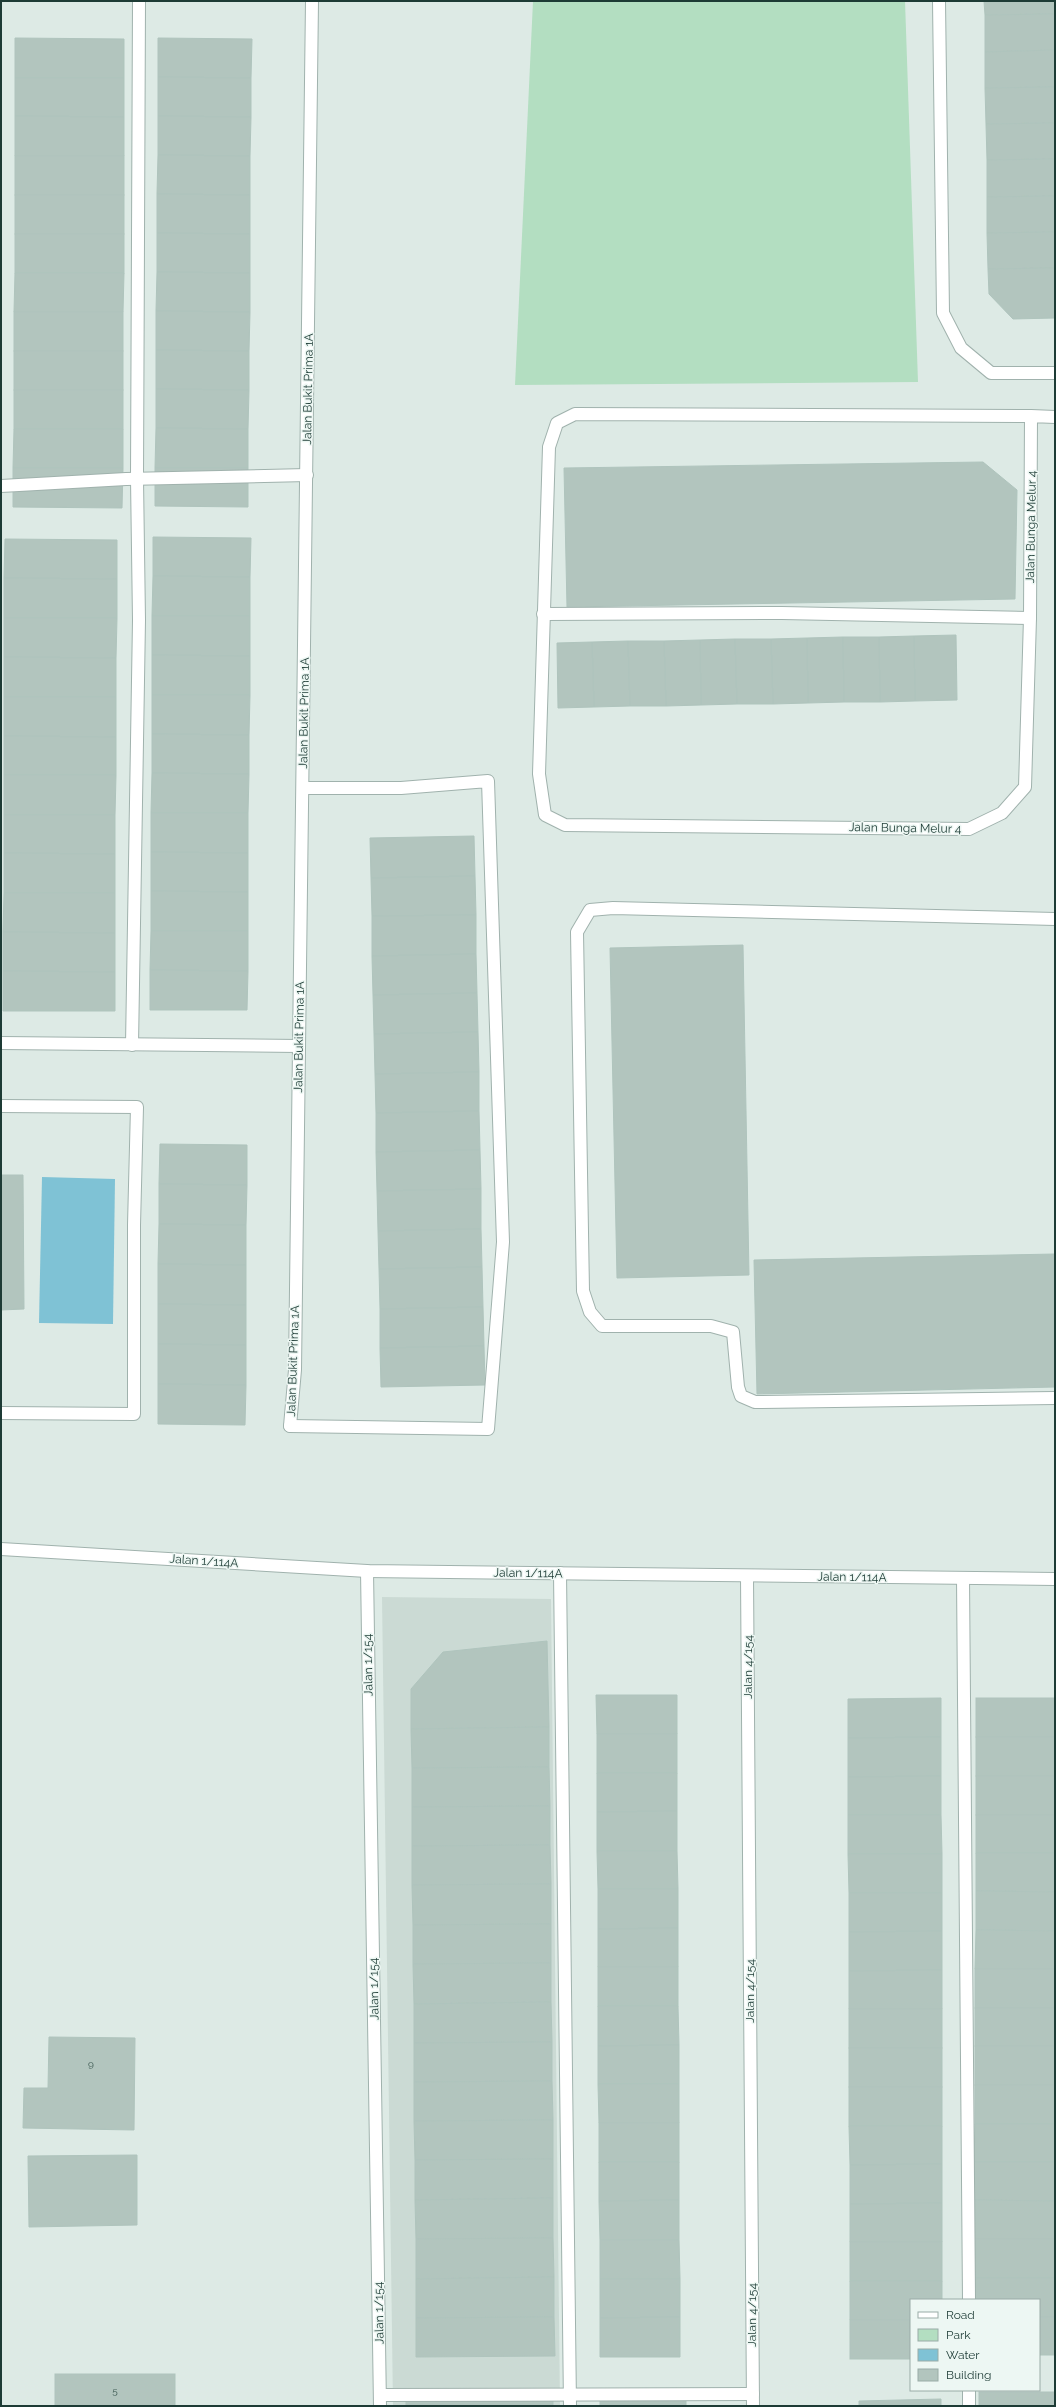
<svg xmlns="http://www.w3.org/2000/svg" width="1056" height="2407" viewBox="0 0 1056 2407" font-family="Raleway,sans-serif">
<style>
.built{fill:#cbdad4}
.green{fill:#b3dec1}
.water{fill:#7fc2d5}
.building{fill:#b2c5be;stroke:#afc4bd}
.lines{fill:none;stroke-linecap:round;stroke-linejoin:round}
.service-casing{stroke:#a0b2ad;stroke-width:14}
.minor-casing{stroke:#a0b2ad;stroke-width:14}
.tertiary-casing{stroke:#a0b2ad;stroke-width:14}
.service{stroke:#fff;stroke-width:12}
.minor{stroke:#fff;stroke-width:12}
.tertiary{stroke:#fff;stroke-width:12}
.labels{text-anchor:middle;stroke-width:3;stroke-linejoin:round;paint-order:stroke}
.number-label{font-size:10px;fill:#425e57}
.street-label{font-size:12px;fill:#1d3b35;stroke:#edf7f3}
</style>
<rect width="100%" height="100%" fill="#ddeae5"/>
<polygon class="built" points="382,1597 551,1599 560,2406 393,2406"/>
<polygon class="green" points="533,1 905,1 918,382 515,385"/>
<polygon class="water" points="42,1177 115,1179 113,1324 39,1323"/>
<g class="building">
<polygon points="984,1 1055,1 1055,14 985,15"/>
<polygon points="1055,14 1055,50 985,52 985,15"/>
<polygon points="15,38 124,39 124,78 15,78"/>
<polygon points="158,38 252,39 251,78 158,77"/>
<polygon points="1055,50 1055,87 985,88 985,52"/>
<polygon points="158,77 251,78 251,117 158,116"/>
<polygon points="15,78 124,78 124,117 15,116"/>
<polygon points="1055,87 1055,123 986,124 985,88"/>
<polygon points="15,116 124,117 124,156 15,156"/>
<polygon points="158,116 251,117 250,156 158,155"/>
<polygon points="1055,123 1055,159 987,160 986,124"/>
<polygon points="158,155 250,156 250,195 157,194"/>
<rect x="15" y="156" width="109" height="39"/>
<polygon points="1055,159 1055,196 987,197 987,160"/>
<polygon points="157,194 250,195 250,234 157,233"/>
<rect x="15" y="195" width="109" height="39"/>
<polygon points="1055,196 1055,232 987,233 987,197"/>
<polygon points="1055,232 1055,268 988,269 987,233"/>
<polygon points="157,233 250,234 250,273 157,272"/>
<rect x="15" y="234" width="109" height="39"/>
<polygon points="1055,268 1055,318 1013,319 989,294 988,269"/>
<polygon points="157,272 250,273 250,312 156,311"/>
<polygon points="15,273 124,273 123,312 14,312"/>
<polygon points="156,311 250,312 249,351 156,350"/>
<rect x="14" y="312" width="109" height="39"/>
<polygon points="156,350 249,351 249,390 156,389"/>
<rect x="14" y="351" width="109" height="39"/>
<polygon points="156,389 249,390 248,429 156,428"/>
<rect x="14" y="390" width="109" height="39"/>
<polygon points="156,428 248,429 248,468 155,468"/>
<polygon points="14,429 123,429 123,468 13,468"/>
<polygon points="983,462 1017,490 1015,599 567,607 564,468"/>
<polygon points="13,468 123,468 122,508 13,507"/>
<polygon points="155,468 248,468 248,507 155,506"/>
<polygon points="153,537 251,538 250,577 153,576"/>
<polygon points="5,539 117,540 117,579 4,578"/>
<polygon points="153,576 250,577 250,616 152,616"/>
<polygon points="4,578 117,579 117,618 4,618"/>
<polygon points="152,616 250,616 250,656 152,655"/>
<polygon points="4,618 117,618 116,658 4,657"/>
<polygon points="956,635 957,700 915,701 914,636"/>
<polygon points="914,636 915,701 880,702 879,637"/>
<polygon points="843,637 844,702 808,703 807,638"/>
<polygon points="843,637 879,637 880,702 844,702"/>
<polygon points="807,638 808,703 773,704 771,639"/>
<polygon points="735,639 737,704 701,705 700,640"/>
<polygon points="735,639 771,639 773,704 737,704"/>
<polygon points="700,640 701,705 666,706 664,641"/>
<polygon points="628,641 630,706 594,707 592,642"/>
<polygon points="628,641 664,641 666,706 630,706"/>
<polygon points="592,642 594,707 558,708 557,643"/>
<polygon points="152,655 250,656 250,695 152,695"/>
<polygon points="4,657 116,658 116,697 4,697"/>
<polygon points="152,695 250,695 249,735 152,734"/>
<polygon points="4,697 116,697 116,737 4,736"/>
<polygon points="152,734 249,735 249,774 152,773"/>
<polygon points="4,736 116,737 116,775 4,775"/>
<polygon points="152,773 249,774 248,813 151,813"/>
<polygon points="4,775 116,775 115,815 4,815"/>
<polygon points="151,813 248,813 248,853 151,852"/>
<polygon points="4,815 115,815 115,854 4,853"/>
<polygon points="474,836 475,876 371,878 370,838"/>
<polygon points="151,852 248,853 248,892 151,891"/>
<polygon points="4,853 115,854 115,893 4,893"/>
<polygon points="475,876 476,915 372,916 371,878"/>
<polygon points="151,891 248,892 248,931 151,931"/>
<polygon points="4,893 115,893 115,933 3,932"/>
<polygon points="476,915 476,954 372,956 372,916"/>
<polygon points="151,931 248,931 248,971 150,970"/>
<polygon points="3,932 115,933 115,972 3,971"/>
<polygon points="743,945 749,1275 617,1278 610,948"/>
<polygon points="476,954 477,993 373,995 372,956"/>
<polygon points="150,970 248,971 247,1010 150,1010"/>
<polygon points="3,971 115,972 115,1011 3,1011"/>
<polygon points="477,993 478,1032 374,1034 373,995"/>
<polygon points="478,1032 479,1072 375,1074 374,1034"/>
<polygon points="479,1072 479,1111 376,1113 375,1074"/>
<polygon points="479,1111 480,1150 376,1152 376,1113"/>
<polygon points="160,1144 247,1145 247,1185 159,1184"/>
<polygon points="480,1150 481,1189 377,1191 376,1152"/>
<polygon points="1,1175 23,1175 24,1309 1,1310"/>
<polygon points="159,1184 247,1185 246,1225 159,1224"/>
<polygon points="481,1189 481,1229 378,1231 377,1191"/>
<polygon points="159,1224 246,1225 246,1265 158,1264"/>
<polygon points="481,1229 482,1267 379,1269 378,1231"/>
<polygon points="1055,1254 1055,1387 757,1394 754,1260"/>
<polygon points="158,1264 246,1265 246,1305 158,1304"/>
<polygon points="482,1267 483,1307 380,1309 379,1269"/>
<polygon points="158,1304 246,1305 246,1345 158,1344"/>
<polygon points="483,1307 484,1346 380,1348 380,1309"/>
<polygon points="158,1344 246,1345 246,1385 158,1384"/>
<polygon points="484,1346 485,1385 381,1387 380,1348"/>
<polygon points="158,1384 246,1385 245,1425 158,1424"/>
<polygon points="547,1641 549,1727 411,1729 411,1689 443,1652"/>
<polygon points="596,1695 677,1695 677,1734 597,1734"/>
<polygon points="941,1698 941,1737 848,1738 848,1699"/>
<rect x="976" y="1698" width="79" height="39"/>
<polygon points="549,1727 549,1767 412,1768 411,1729"/>
<rect x="597" y="1734" width="80" height="39"/>
<polygon points="941,1737 941,1776 848,1777 848,1738"/>
<rect x="976" y="1737" width="79" height="39"/>
<polygon points="549,1767 550,1806 412,1807 412,1768"/>
<polygon points="597,1773 677,1773 677,1811 597,1812"/>
<polygon points="941,1776 941,1815 848,1815 848,1777"/>
<rect x="976" y="1776" width="79" height="39"/>
<polygon points="550,1806 550,1845 412,1846 412,1807"/>
<polygon points="677,1811 677,1851 597,1851 597,1812"/>
<polygon points="848,1815 941,1815 942,1854 848,1854"/>
<rect x="976" y="1815" width="79" height="38"/>
<polygon points="550,1845 551,1884 412,1885 412,1846"/>
<polygon points="597,1851 677,1851 678,1889 598,1889"/>
<polygon points="976,1853 1055,1853 1055,1892 976,1891"/>
<polygon points="848,1854 942,1854 942,1893 849,1893"/>
<polygon points="551,1884 551,1924 413,1925 412,1885"/>
<polygon points="598,1889 678,1889 678,1928 598,1929"/>
<polygon points="976,1891 1055,1892 1055,1931 976,1930"/>
<polygon points="849,1893 942,1893 942,1931 849,1932"/>
<polygon points="551,1924 551,1963 413,1964 413,1925"/>
<polygon points="678,1928 678,1967 598,1967 598,1929"/>
<polygon points="976,1930 1055,1931 1055,1969 975,1969"/>
<polygon points="942,1931 942,1970 849,1971 849,1932"/>
<polygon points="551,1963 551,2002 414,2004 413,1964"/>
<rect x="598" y="1967" width="80" height="39"/>
<rect x="975" y="1969" width="80" height="39"/>
<polygon points="942,1970 942,2009 849,2009 849,1971"/>
<polygon points="551,2002 552,2042 414,2043 414,2004"/>
<polygon points="598,2006 678,2006 679,2045 598,2046"/>
<rect x="975" y="2008" width="80" height="38"/>
<rect x="849" y="2009" width="93" height="39"/>
<polygon points="49,2037 135,2038 134,2130 23,2128 24,2088 48,2088"/>
<polygon points="552,2042 552,2081 414,2082 414,2043"/>
<polygon points="679,2045 679,2084 598,2084 598,2046"/>
<rect x="975" y="2046" width="80" height="39"/>
<rect x="849" y="2048" width="93" height="39"/>
<polygon points="552,2081 553,2120 414,2121 414,2082"/>
<polygon points="598,2084 679,2084 679,2123 599,2123"/>
<rect x="975" y="2085" width="80" height="39"/>
<rect x="849" y="2087" width="93" height="39"/>
<polygon points="553,2120 553,2159 415,2160 414,2121"/>
<rect x="599" y="2123" width="80" height="39"/>
<polygon points="975,2124 1055,2124 1055,2162 974,2162"/>
<polygon points="849,2126 942,2126 942,2164 850,2165"/>
<polygon points="137,2155 137,2225 29,2227 28,2156"/>
<polygon points="553,2159 553,2198 415,2200 415,2160"/>
<polygon points="599,2162 679,2162 679,2200 599,2201"/>
<polygon points="974,2162 1055,2162 1055,2201 974,2200"/>
<polygon points="942,2164 942,2203 850,2204 850,2165"/>
<polygon points="553,2198 553,2238 416,2239 415,2200"/>
<polygon points="679,2200 679,2240 600,2240 599,2201"/>
<polygon points="974,2200 1055,2201 1055,2239 974,2239"/>
<polygon points="942,2203 942,2242 850,2242 850,2204"/>
<polygon points="553,2238 554,2277 416,2279 416,2239"/>
<rect x="974" y="2239" width="81" height="39"/>
<polygon points="600,2240 679,2240 680,2279 600,2279"/>
<rect x="850" y="2242" width="92" height="39"/>
<polygon points="554,2277 554,2317 416,2318 416,2279"/>
<polygon points="974,2278 1055,2278 1055,2317 1039,2317 1039,2300 974,2300"/>
<polygon points="600,2279 680,2279 680,2317 600,2318"/>
<polygon points="850,2281 942,2281 942,2300 911,2300 911,2320 850,2320"/>
<polygon points="554,2317 555,2356 416,2357 416,2318"/>
<polygon points="680,2317 680,2357 600,2357 600,2318"/>
<rect x="1039" y="2317" width="16" height="38"/>
<rect x="850" y="2320" width="61" height="39"/>
<rect x="55" y="2374" width="120" height="32"/>
<rect x="979" y="2392" width="76" height="14"/>
<polygon points="553,2397 553,2406 406,2406 406,2398"/>
<rect x="600" y="2399" width="86" height="7"/>
<polygon points="941,2399 941,2406 859,2406 859,2401"/>
</g>
<g class="lines">
<g class="service-casing">
<g id="service">
<polyline points="939,1 943,313 961,348 991,373 1055,373"/>
<polyline points="1031,416 1030,618 1025,787 1002,813 969,829 565,825 545,815 539,774 549,447 557,423 575,414 1031,416 1055,417"/>
<polyline points="1,486 126,479 307,475"/>
<polyline points="543,614 782,613 1030,618"/>
<polyline points="1055,919 613,908 590,910 577,932 583,1291 590,1312 602,1326 711,1326 733,1332 738,1387 741,1396 755,1402 1055,1398"/>
<polyline points="132,1045 139,620 137,479 139,1"/>
<polyline points="1,1106 137,1107 134,1225 134,1414 1,1413"/>
<polyline points="290,1426 488,1429 503,1242 488,781 401,788 303,788"/>
<polyline points="560,1573 570,2406"/>
<polyline points="963,1578 969,2300"/>
<polyline points="969,2390 969,2406"/>
<polyline points="380,2395 753,2394"/>
</g>
</g>
<g class="minor-casing">
<g id="minor">
<polyline points="1,1043 299,1046"/>
<polyline points="290,1426 295,1370 312,1"/>
<polyline points="367,1571 380,2406"/>
<polyline points="747,1576 753,2406"/>
</g>
</g>
<g class="tertiary-casing">
<polyline id="tertiary" points="1,1549 367,1571 1055,1579"/>
</g>
<use href="#service" class="service"/>
<use href="#minor" class="minor"/>
<use href="#tertiary" class="tertiary"/>
</g>
<g class="labels">
<g class="number-label">
<text x="91" y="2067">9</text>
<text x="115" y="2394">5</text>
</g>
<g class="street-label">
<text transform="translate(308 389) rotate(-89)" y="4">Jalan Bukit Prima 1A</text>
<text transform="translate(1031 527) rotate(-89)" y="4">Jalan Bunga Melur 4</text>
<text transform="translate(304 713) rotate(-89)" y="4">Jalan Bukit Prima 1A</text>
<text transform="translate(905 828) rotate(1)" y="4">Jalan Bunga Melur 4</text>
<text transform="translate(299 1037) rotate(-89)" y="4">Jalan Bukit Prima 1A</text>
<text transform="translate(293 1361) rotate(-88)" y="4">Jalan Bukit Prima 1A</text>
<text transform="translate(204 1561) rotate(4)" y="4">Jalan 1/114A</text>
<text transform="translate(528 1573) rotate(1)" y="4">Jalan 1/114A</text>
<text transform="translate(852 1577) rotate(1)" y="4">Jalan 1/114A</text>
<text transform="translate(368 1665) rotate(-91)" y="4">Jalan 1/154</text>
<text transform="translate(748 1667) rotate(-90)" y="4">Jalan 4/154</text>
<text transform="translate(374 1989) rotate(-91)" y="4">Jalan 1/154</text>
<text transform="translate(750 1991) rotate(-90)" y="4">Jalan 4/154</text>
<text transform="translate(379 2313) rotate(-91)" y="4">Jalan 1/154</text>
<text transform="translate(752 2315) rotate(-90)" y="4">Jalan 4/154</text>
</g>
</g>
<rect width="1056" height="2407" fill="none" stroke="#1d3b35" stroke-width="4"/>
<rect x="910" y="2299" width="130" height="92" fill="#edf7f3" stroke="#9aaca7"/>
<rect x="918" y="2312" width="20" height="6" fill="#ffffff" stroke="#9aaca7"/>
<text x="946" y="2319" font-size="12" fill="#1d3b35">Road</text>
<rect x="918" y="2329" width="20" height="12" fill="#b3dec1" stroke="#9aaca7"/>
<text x="946" y="2339" font-size="12" fill="#1d3b35">Park</text>
<rect x="918" y="2349" width="20" height="12" fill="#7fc2d5" stroke="#9aaca7"/>
<text x="946" y="2359" font-size="12" fill="#1d3b35">Water</text>
<rect x="918" y="2369" width="20" height="12" fill="#b2c5be" stroke="#9aaca7"/>
<text x="946" y="2379" font-size="12" fill="#1d3b35">Building</text>
</svg>
